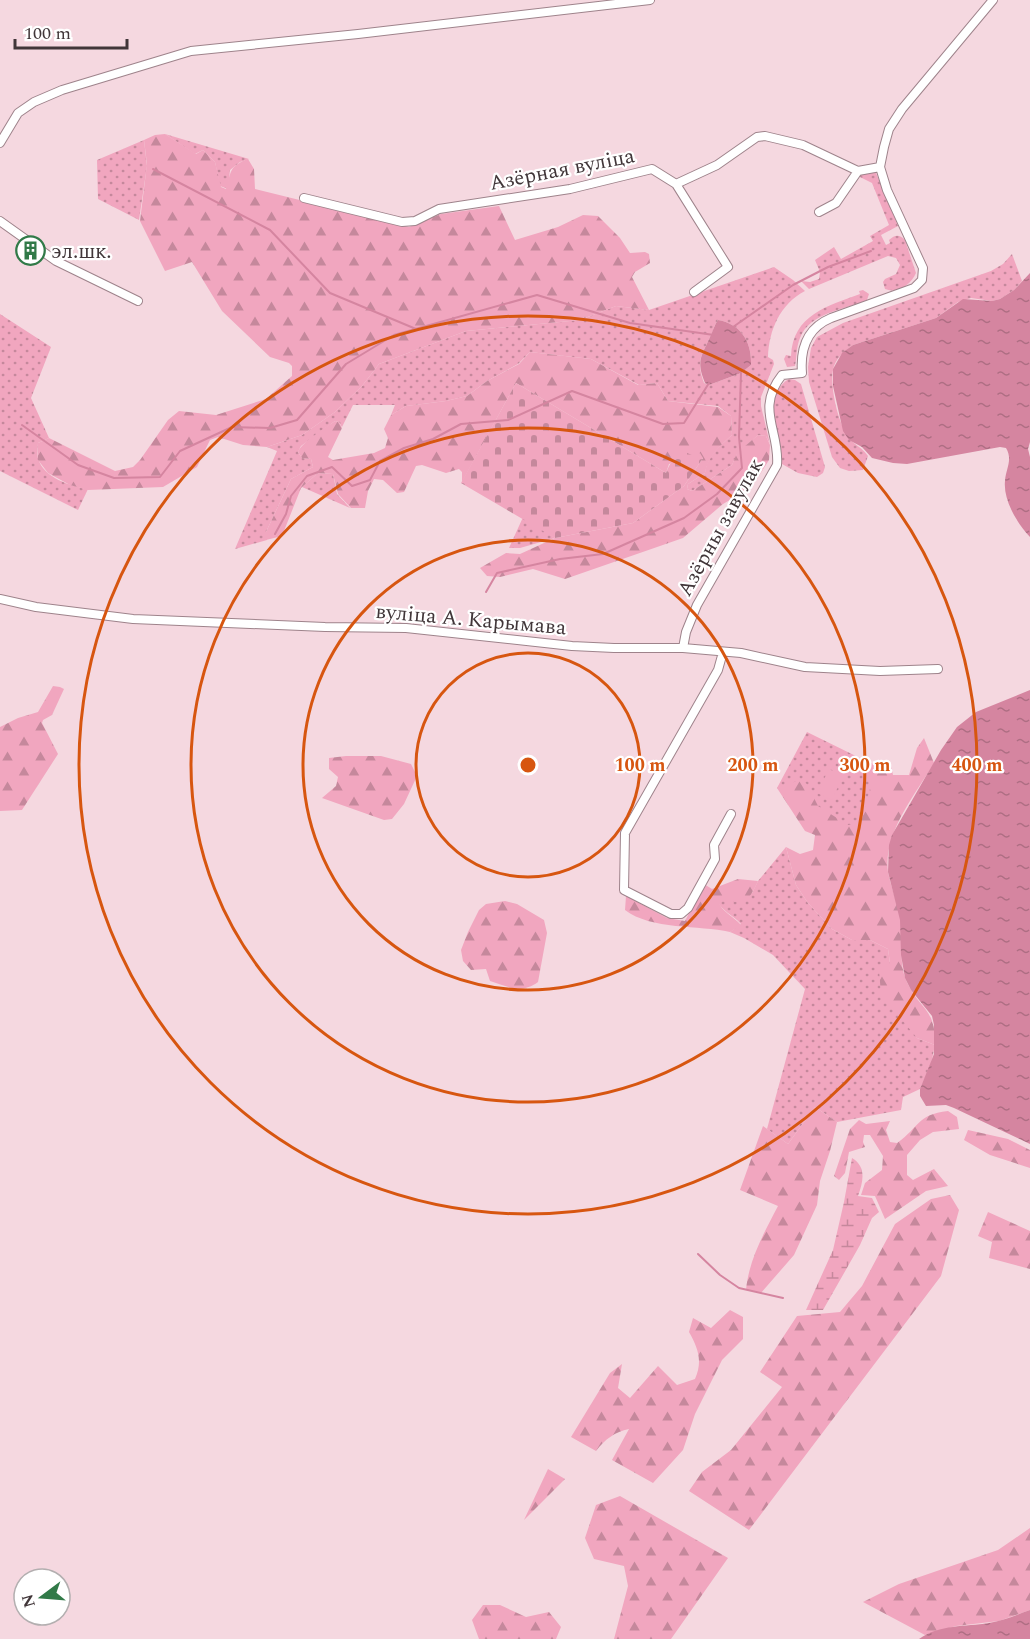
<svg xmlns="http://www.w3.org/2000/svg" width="1030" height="1639" font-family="Spectral,serif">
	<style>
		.grass { fill: url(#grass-dots); fill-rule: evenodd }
		.forest { fill: url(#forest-firs) }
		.wetland { fill: url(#wetland-marsh) }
		.cemetery { fill: url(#cemetery-stones) }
		.pitch { fill: #f1a6bf }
		.water { fill: url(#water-ripples) }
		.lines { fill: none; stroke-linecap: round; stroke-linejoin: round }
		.stream { stroke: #d585a0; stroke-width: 2 }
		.minor-casing { stroke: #9e838b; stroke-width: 10 }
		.minor { stroke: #fff; stroke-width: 8 }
		.ring { fill: none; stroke: #d75610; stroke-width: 3 }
		.labels { text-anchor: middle; stroke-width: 4.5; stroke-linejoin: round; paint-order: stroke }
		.street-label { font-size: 21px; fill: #413639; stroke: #fff }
		.poi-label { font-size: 21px; fill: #413639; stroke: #fff; text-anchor: start }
		.centre { fill: #d75610; stroke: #fff; stroke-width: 3 }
		.ring-label { font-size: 18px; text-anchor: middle; font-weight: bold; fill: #d75610; stroke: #fff; stroke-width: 4.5; stroke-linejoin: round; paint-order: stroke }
	</style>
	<defs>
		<pattern id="grass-dots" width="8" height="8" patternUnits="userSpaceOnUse" patternTransform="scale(1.5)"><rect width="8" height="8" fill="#f1a6bf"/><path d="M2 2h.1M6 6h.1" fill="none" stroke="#c5889c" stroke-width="1.8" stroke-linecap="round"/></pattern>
		<pattern id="forest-firs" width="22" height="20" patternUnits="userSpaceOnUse" patternTransform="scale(1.5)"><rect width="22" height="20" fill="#f1a6bf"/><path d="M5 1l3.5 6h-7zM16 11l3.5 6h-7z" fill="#c5889c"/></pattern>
		<pattern id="wetland-marsh" width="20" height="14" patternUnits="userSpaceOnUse" patternTransform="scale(1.5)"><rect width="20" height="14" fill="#f1a6bf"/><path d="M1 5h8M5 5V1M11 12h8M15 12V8" fill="none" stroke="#c5889c"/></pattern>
		<pattern id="cemetery-stones" width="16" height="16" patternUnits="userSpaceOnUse" patternTransform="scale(1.5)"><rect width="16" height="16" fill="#f1a6bf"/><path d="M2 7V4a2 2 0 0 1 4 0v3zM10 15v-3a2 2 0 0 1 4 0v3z" fill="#c5889c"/></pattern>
		<pattern id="water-ripples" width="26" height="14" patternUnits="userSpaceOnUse" patternTransform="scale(1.5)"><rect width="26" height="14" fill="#d585a0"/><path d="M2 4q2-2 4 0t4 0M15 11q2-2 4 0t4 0" fill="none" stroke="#ae6e83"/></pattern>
	</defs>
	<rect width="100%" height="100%" fill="#f5d8e0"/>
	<!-- grass -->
	<path class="grass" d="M 165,134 L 249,159 L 240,162 L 230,170 L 228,189 L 220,186 L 215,162 L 203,150 L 195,154 Z
		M 144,140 L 147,166 L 139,220 L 98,199 L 97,160 Z
		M 870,170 L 876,173 L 898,226 L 881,235 L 886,245 L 890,243 L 889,240 C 895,235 899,234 905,240 L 916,273 C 911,285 897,294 885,289 L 883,282 L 885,279 L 896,274 L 900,265 L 896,258 L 888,256 L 809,289 L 801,281 L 810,282 L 819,279 L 820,272 L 815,260 L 834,247 L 841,259 L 873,241 L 870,236 L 889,225 L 872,183 L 858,176 Z
		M 1012,254 L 1022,281 L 1014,290 L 1000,299 L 992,301 L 971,298 L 958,302 L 936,318 L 853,345 C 845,351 838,356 834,366 C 828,383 839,432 854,443 C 860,448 863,449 868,456 L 863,470 L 849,471 L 840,468 L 832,457 L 809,382 L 808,367 L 811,348 L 817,337 L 843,323 L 991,271 L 1003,264 Z
		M 774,267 L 793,280 L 805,291 C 780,304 769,330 768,357 L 773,360 L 774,364 L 761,397 L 761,406 L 770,444 L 766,436 L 758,435 L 737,454 L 732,465 L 692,491 L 687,489 L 688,484 L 705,473 C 707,456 720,446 732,435 L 731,416 L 718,406 L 668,401 L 657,383 L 639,385 L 591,359 L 530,352 L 518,364 L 487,381 L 467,396 L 446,401 L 406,406 L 391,415 L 395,405 L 353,405 L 342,427 L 339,422 L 335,421 L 301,446 L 298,452 L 302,458 L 311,459 L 313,467 L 291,479 L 266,532 L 267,540 L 235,549 L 277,451 L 267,447 L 302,435 L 335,412 L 362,386 L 379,364 L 466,331 L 580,320 L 616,306 L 649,310 ZM 718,320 C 741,324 752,342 751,365 L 741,373 L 709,385 L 704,383 C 696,361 701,357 710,337 C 714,330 713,327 718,320 Z
		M 863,290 L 869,294 L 867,300 C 845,310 810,312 800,338 C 796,347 797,357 795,366 L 787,367 L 784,359 L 786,355 L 791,356 C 793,315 827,306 860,294 L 859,291 Z
		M 0,314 L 51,347 L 31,398 L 49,438 L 38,443 C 38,448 37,454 38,458 C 43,478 71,486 88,489 L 78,510 L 0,471 Z
		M 789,379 L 795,380 L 801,384 L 825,467 L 823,473 L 817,477 L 798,473 L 782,464 C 782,457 781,451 780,444 C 779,435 773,426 772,417 C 771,403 777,385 789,379 Z
		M 318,473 L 333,474 L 337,494 L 350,508 L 302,487 Z
		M 524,515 L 555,538 L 520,548 L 509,548 Z
		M 807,732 L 866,761 L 873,780 L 862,823 L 848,826 L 777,788 Z
		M 786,847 L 796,885 L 808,903 L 832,929 L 852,940 L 870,940 L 888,949 L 890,963 L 917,1038 L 935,1045 L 931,1064 L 920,1089 L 903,1097 L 901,1110 L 837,1122 L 815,1107 L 788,1144 L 767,1129 L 805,989 L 773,955 L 744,938 L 730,932 L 741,924 C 733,915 722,911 717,901 L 752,893 L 758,881 Z"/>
	<!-- forest -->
	<path class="forest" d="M 165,134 L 196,154 L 203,150 L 215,162 L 221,187 L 226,189 C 231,172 229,166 248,159 L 254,169 L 255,189 L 409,227 L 441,214 L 499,206 L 515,240 L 558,227 L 583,215 L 598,216 L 620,238 L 630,253 L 645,252 L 649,254 L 650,263 L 635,272 L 632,277 L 649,310 L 616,306 L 580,320 L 466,331 L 379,364 L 362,386 L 335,412 L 302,435 L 267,447 L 243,445 L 218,437 L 210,440 L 197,467 L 163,487 L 88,490 L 70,485 L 48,473 L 38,460 L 38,443 L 49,438 L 115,471 L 133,467 L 140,460 L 168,420 L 179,411 L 216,415 L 266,399 L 292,376 L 292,366 L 289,363 L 270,357 L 222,311 L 192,262 L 165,271 L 140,221 L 147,164 L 144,140 L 155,135 Z
		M 530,352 L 591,359 L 638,385 L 657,383 L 668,401 L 718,407 L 731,416 L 732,435 C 720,446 708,456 705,473 L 688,484 L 687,489 L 692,491 L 732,465 L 737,453 L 758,435 L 766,436 L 770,445 L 769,460 L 752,487 L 723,504 L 683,538 L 565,579 L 533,569 L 500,577 L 487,576 L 480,568 L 506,553 L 520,554 L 555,538 L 633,523 L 684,486 L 703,458 L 694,456 L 669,464 L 666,473 L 516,383 L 462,482 L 462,472 L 459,469 L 446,473 L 422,465 L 416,466 L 404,492 L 397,493 L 383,480 L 374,479 L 368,491 L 365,508 L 351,508 L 338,494 L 333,474 L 318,473 L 301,488 L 282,536 L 266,540 L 266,532 L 291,479 L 313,467 L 311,459 L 302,458 L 298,452 C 302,442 325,428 335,421 L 339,422 L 342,428 L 328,457 L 333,460 L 374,453 L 385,448 L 388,438 L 384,429 L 391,415 L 406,406 L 446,401 L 467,396 L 487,381 L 519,364 Z
		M 53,686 L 60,687 L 64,689 L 52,715 L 43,720 L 42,723 L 58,754 L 22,810 L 0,811 L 0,727 L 18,718 L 38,712 Z
		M 924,738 L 934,763 C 915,795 883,833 888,872 C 891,888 898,904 901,921 C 904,941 898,961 906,980 C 919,1010 936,1007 935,1045 L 917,1038 L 881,994 L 879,970 L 890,963 L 888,949 L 870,940 L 852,940 L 832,929 L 808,903 L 796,885 L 786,847 L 800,854 L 813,850 L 815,835 L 805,831 L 777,788 L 800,780 L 807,784 L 818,806 L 848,825 L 861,823 L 872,781 L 867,763 L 890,762 L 893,775 L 909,775 L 917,748 Z
		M 346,756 L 381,756 L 411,764 L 417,776 L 404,804 L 392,819 L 384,820 L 322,798 L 336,786 L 338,777 L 329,769 L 329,758 Z
		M 738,879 L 758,881 C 746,908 742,901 718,901 C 722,912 733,916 741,925 L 730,932 C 699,925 651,930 625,910 L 626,896 L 667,918 L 685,921 L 704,884 L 712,889 Z
		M 505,901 L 517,904 L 544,920 L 547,933 L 538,982 C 522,994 508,987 490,981 L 486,969 L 471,970 L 463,961 L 461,950 L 468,932 L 479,910 L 486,904 Z
		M 815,1107 L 837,1122 L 830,1151 L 820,1181 L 817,1205 L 794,1255 L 761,1293 L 746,1290 C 749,1259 764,1233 778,1206 L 740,1190 L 763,1126 L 788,1144 Z
		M 948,1111 L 957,1117 L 959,1129 L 933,1132 L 920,1140 L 907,1155 L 907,1175 L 913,1180 L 934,1169 L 948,1186 L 926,1191 L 885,1219 L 875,1196 L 861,1195 L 865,1183 L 882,1170 L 883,1156 L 870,1135 L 864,1135 L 863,1142 L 865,1147 L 849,1152 L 845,1173 L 839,1180 L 834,1176 L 850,1129 L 859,1120 L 866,1124 L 890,1121 L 886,1130 L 890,1142 L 897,1143 C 921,1126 916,1115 948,1111 Z
		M 968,1130 L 1008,1139 L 1030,1150 L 1030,1168 L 990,1155 L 964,1140 Z
		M 950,1195 L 959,1210 L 941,1276 L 749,1530 L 689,1491 L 702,1472 L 731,1450 L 782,1387 L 760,1372 L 797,1316 L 840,1312 L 862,1286 L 895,1224 L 931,1199 Z
		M 988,1212 L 1030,1231 L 1030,1269 L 989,1258 L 992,1242 L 978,1236 Z
		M 730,1310 L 743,1317 L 743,1339 L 722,1360 L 695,1414 L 683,1450 L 653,1483 L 612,1460 L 629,1429 C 615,1432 605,1439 596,1451 L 571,1437 L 610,1373 L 622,1364 L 618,1388 L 630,1398 L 658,1366 L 677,1385 L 695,1379 C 703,1361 698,1348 689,1332 L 693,1318 L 711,1328 Z
		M 548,1469 L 565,1479 L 524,1520 Z
		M 620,1496 L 728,1558 L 671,1639 L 614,1639 L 628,1586 L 624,1566 L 594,1559 L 585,1538 L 596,1505 Z
		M 1030,1528 L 1030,1610 L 999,1621 L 956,1626 L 925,1635 L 863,1602 L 899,1584 L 998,1550 Z
		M 483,1605 L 500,1605 L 526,1617 L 549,1612 L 561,1627 L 556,1639 L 479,1639 L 472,1620 Z"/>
	<!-- wetland -->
	<path class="wetland" d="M 852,1158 C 867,1167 863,1182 858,1196 L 872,1198 L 879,1212 L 872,1218 L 860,1245 L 823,1310 L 806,1310 L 833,1250 L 844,1202 Z"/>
	<!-- cemetery -->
	<path class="cemetery" d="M 516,383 L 666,473 C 670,462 674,458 685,452 L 694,456 L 700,453 L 703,458 L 684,486 L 633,523 L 555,538 L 461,483 Z"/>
	<!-- pitch -->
	<path class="pitch" d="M 829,769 L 843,776 L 832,800 L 817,793 Z"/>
	<!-- water -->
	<path class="water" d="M 1030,273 L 1030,442 L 1028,449 L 1030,457 L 1030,537 C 1017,523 1003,500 1005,481 C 1006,468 1013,460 1006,448 L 1000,447 L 907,464 L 893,463 L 872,458 L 862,447 L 849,440 L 843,431 L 833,386 L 833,369 L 842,353 L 853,345 L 936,318 L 963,299 L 992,301 L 1000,299 L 1014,290 Z
		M 718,320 C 741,324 752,342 751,365 L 741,373 L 709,385 L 705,383 C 696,361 701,357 710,337 C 713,331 714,326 718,320 Z
		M 1030,690 L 1030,1144 L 954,1108 L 946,1105 L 926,1106 L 920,1096 L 920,1089 L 934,1054 L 934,1025 L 932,1016 L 911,990 L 905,978 L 901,955 L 900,920 L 888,872 L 889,845 L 892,835 L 941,750 L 957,727 L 976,712 Z
		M 1030,1610 L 1030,1639 L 919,1639 C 940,1624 965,1627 989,1623 C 1003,1621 1016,1615 1030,1610 Z"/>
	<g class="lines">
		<!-- stream -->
		<path class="stream" d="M 153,169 L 270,230 L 330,293 L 416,329
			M 733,327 L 793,285 L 828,267 L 871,251
			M 22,425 L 78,465 L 114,478 L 160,477 L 180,451 L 232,427 L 270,428 L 297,420 L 346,364 L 394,335 L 537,295 L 630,323 L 714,335
			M 275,534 L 286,514 L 291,496 L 307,476 L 332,467 L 352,486 L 370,480 L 380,461 L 404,448 L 433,439 L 461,424 L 508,420 L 572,391 L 663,424 L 684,423 L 709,383
			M 486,592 L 497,573 L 560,559 L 603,554 L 684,518 L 717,494 L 742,468 L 739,437 L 741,373
			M 698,1254 L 720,1275 L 739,1288 L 783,1298"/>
		<defs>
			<path id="minor" d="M 0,143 L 18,113 L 34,102 L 62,90 L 191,51 L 358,34 L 650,0
				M 676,184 L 728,267 L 694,292
				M 304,198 L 402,222 L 415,221 L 439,209 L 570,189 L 652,169 L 676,184 L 717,165 L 757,137 L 765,136 L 803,145 L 858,171 L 880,167
				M 819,212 L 836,203 L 858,171
				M 0,221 L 56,261 L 138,301
				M 0,599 L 36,607 L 133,619 L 325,627 L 406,628 L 572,646 L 614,648 L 683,648 L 741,653 L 805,667 L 880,671 L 938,669
				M 683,648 L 686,632 L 697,605 L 777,465 C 780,431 755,409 782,375 L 802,373 C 800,348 807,328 831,318 L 914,288 L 922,280 L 923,268 L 887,190 L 880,167 L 884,147 L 889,129 L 902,109 L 993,0
				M 723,652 L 718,670 L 625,833 L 624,890 L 671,914 L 681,914 L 688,908 L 715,859 L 714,845 L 731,814"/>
		</defs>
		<!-- minor casing -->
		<use href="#minor" class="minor-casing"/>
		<!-- minor -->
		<use href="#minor" class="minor"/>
	</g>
	<!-- distance rings -->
	<g class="ring">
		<circle cx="528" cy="765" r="112"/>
		<circle cx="528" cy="765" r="225"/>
		<circle cx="528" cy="765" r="337"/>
		<circle cx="528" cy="765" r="449"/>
	</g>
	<!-- icons -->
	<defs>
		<symbol id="building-ring" viewBox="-11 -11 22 22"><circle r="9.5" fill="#fff" stroke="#317a48" stroke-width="1.5"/><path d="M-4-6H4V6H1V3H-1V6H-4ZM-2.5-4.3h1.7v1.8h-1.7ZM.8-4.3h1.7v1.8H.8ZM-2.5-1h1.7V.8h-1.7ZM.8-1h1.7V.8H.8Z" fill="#317a48"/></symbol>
	</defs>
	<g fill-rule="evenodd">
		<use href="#building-ring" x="14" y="234" width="33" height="33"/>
	</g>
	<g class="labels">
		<!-- street labels -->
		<g class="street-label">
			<text transform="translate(562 169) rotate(-11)" y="7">Азёрная вуліца</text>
			<text transform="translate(720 527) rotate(-61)" y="7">Азёрны завулак</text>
			<text transform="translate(471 619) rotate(5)" y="7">вуліца А. Карымава</text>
		</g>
		<!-- poi labels -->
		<g class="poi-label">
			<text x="51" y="258">эл.шк.</text>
		</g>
	</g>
	<circle cx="528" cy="765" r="9" class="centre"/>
	<g class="ring-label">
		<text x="640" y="771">100 m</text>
		<text x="753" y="771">200 m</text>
		<text x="865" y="771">300 m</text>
		<text x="977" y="771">400 m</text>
	</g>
	<!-- north arrow -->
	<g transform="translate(42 1597) rotate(254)"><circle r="28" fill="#ffffff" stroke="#b3afb0" stroke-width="1.5"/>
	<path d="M0-4.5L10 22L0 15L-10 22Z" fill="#317a48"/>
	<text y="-9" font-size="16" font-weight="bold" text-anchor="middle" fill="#413639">N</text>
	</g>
	<!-- scale -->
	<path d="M15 39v9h112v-9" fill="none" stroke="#413639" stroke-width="3"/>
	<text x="24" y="39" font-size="18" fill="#413639" stroke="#ffffff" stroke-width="4.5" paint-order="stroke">100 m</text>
</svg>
